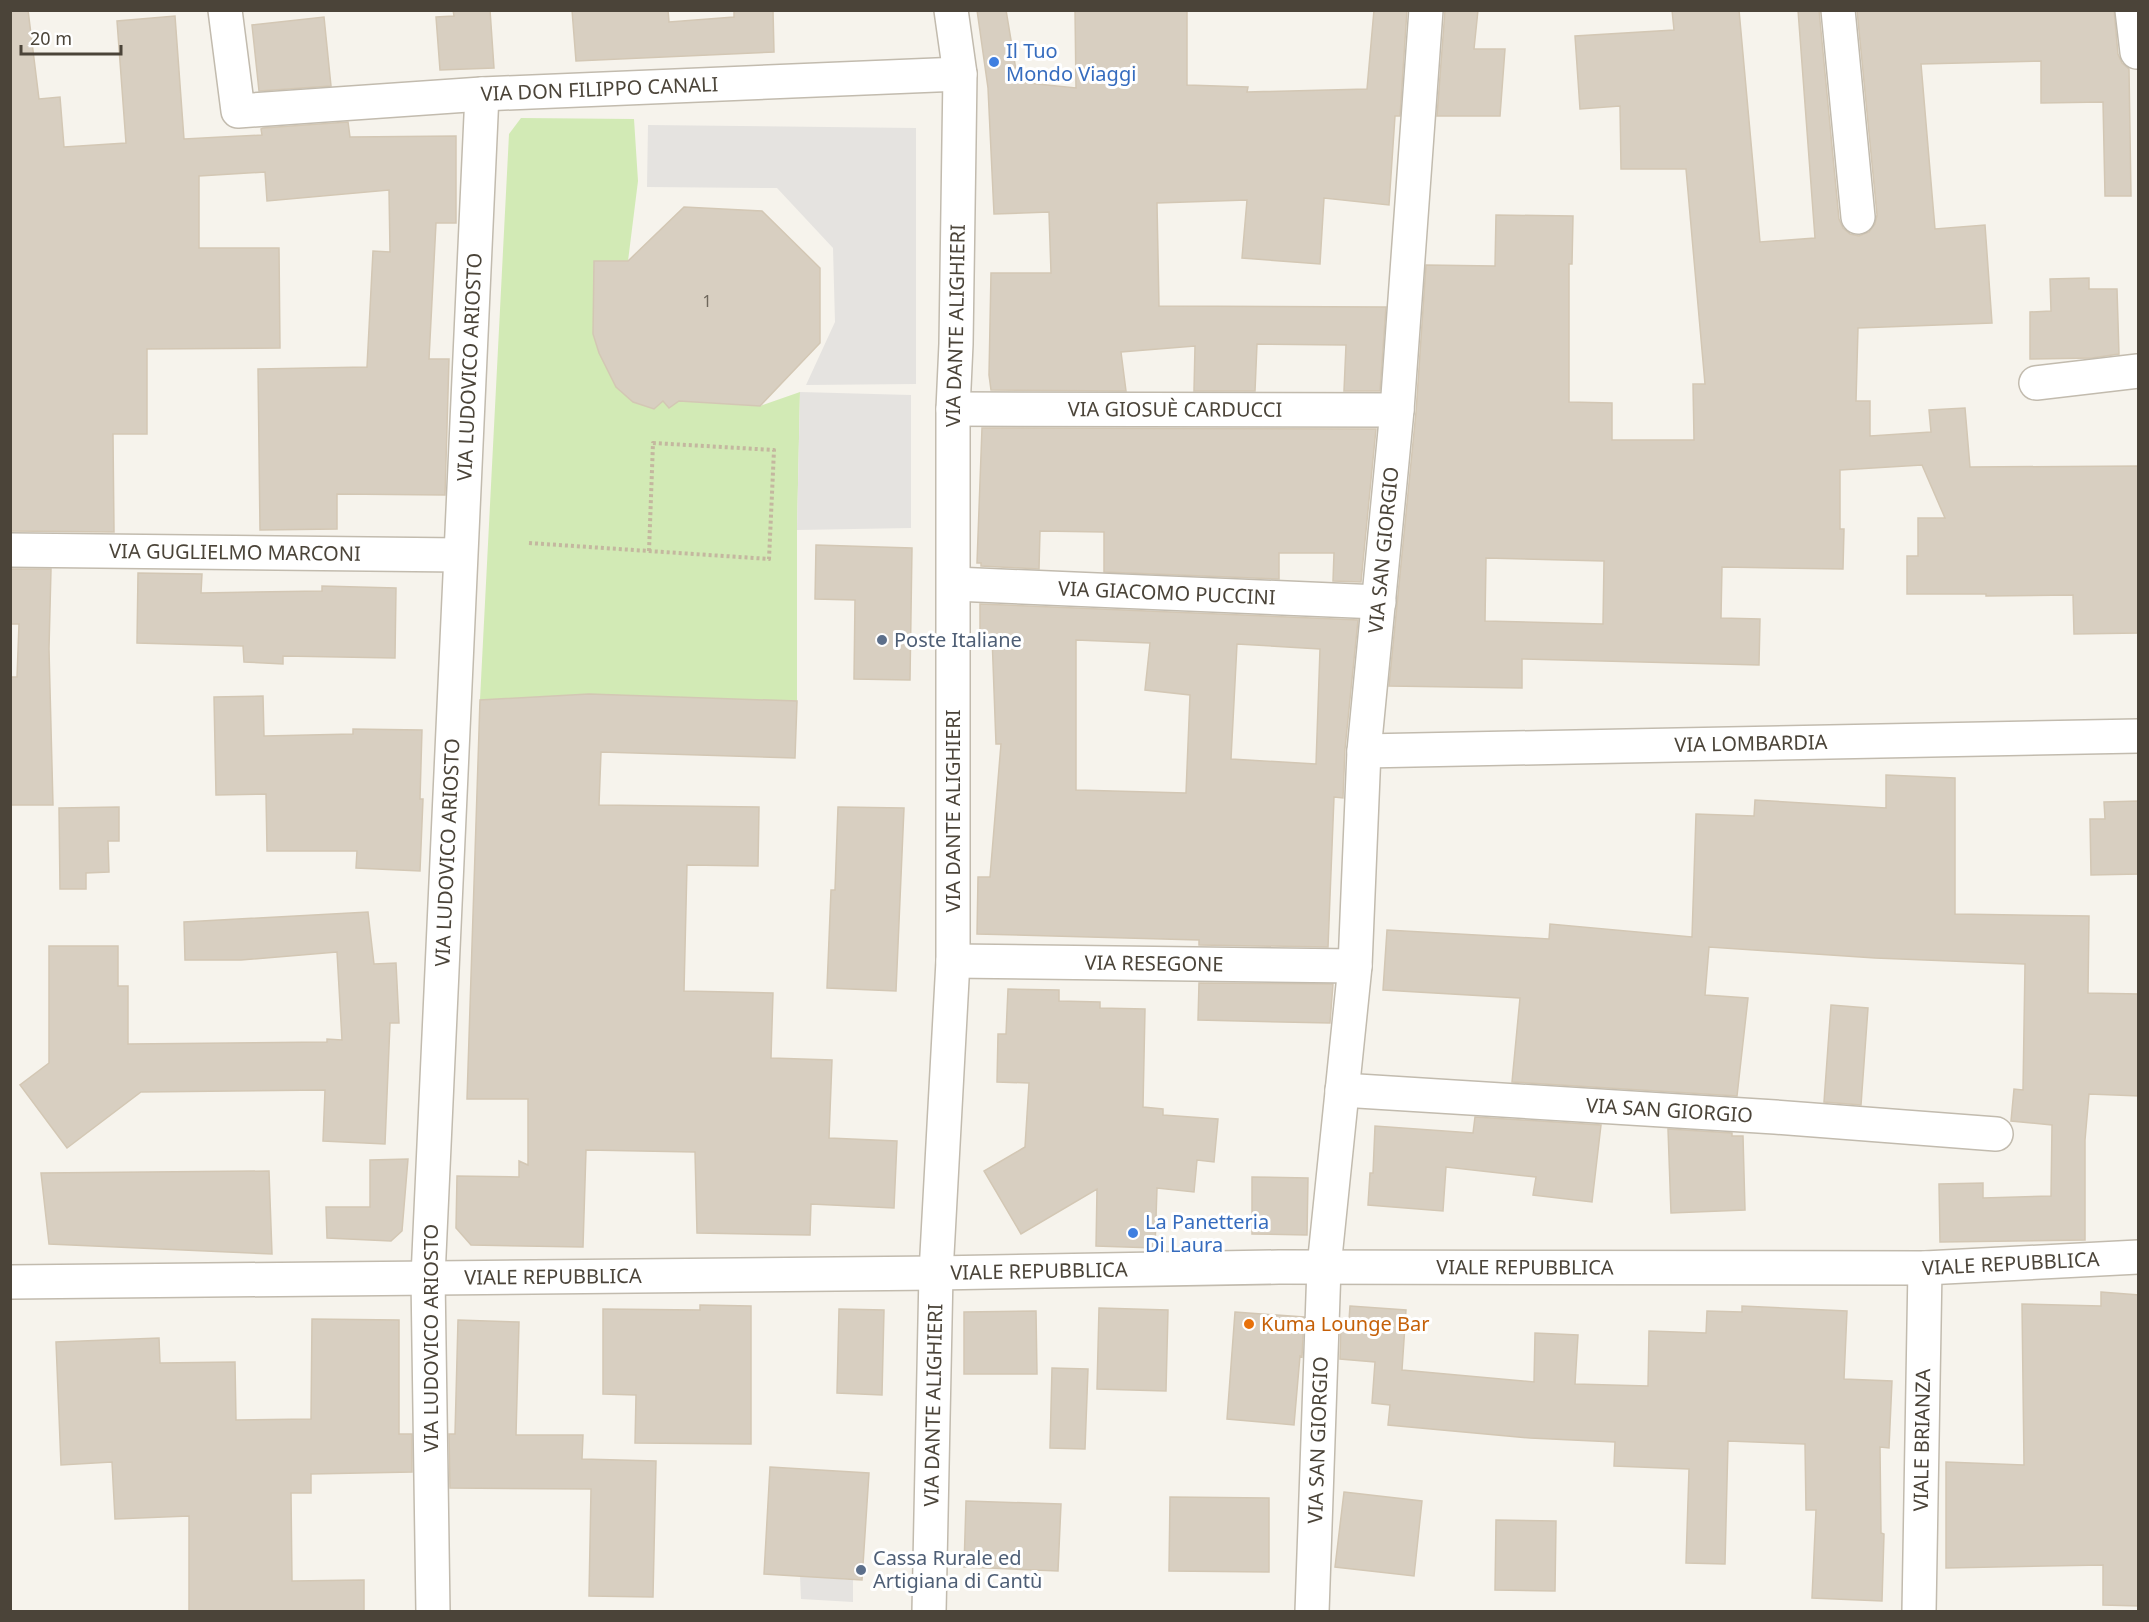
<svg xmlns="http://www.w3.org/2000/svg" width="2149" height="1622" font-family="'Noto Sans',sans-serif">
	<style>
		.green { fill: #d2eab5 }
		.parking { fill: #e5e3e0 }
		.building { fill: #d8cfc1; stroke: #d3c7b4; stroke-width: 1.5; fill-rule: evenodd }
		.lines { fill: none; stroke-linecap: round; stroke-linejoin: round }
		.minor-casing { stroke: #c2bbae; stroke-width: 36 }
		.path { stroke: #c4b79f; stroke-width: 4; stroke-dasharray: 3 3; stroke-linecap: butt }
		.minor { stroke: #fff; stroke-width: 33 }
		.shop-dot { fill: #3f7fe0; stroke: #fff; stroke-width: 2 }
		.service-dot { fill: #5c6f8a; stroke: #fff; stroke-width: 2 }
		.food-dot { fill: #e8710a; stroke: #fff; stroke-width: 2 }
		.labels { text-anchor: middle; stroke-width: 6; stroke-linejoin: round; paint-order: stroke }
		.number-label { font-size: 16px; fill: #6e675b }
		.shop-label { font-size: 20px; fill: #366cbe; stroke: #fff; text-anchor: start }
		.street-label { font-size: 20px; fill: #4b4439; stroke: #fff }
		.service-label { font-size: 20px; fill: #4e5e75; stroke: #fff; text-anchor: start }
		.food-label { font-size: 20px; fill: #c56008; stroke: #fff; text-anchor: start }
	</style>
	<rect width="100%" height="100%" fill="#f6f3ec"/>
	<!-- green -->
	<path class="green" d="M 521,118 L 634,119 L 638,181 L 628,261 L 594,262 L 593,334 L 599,353 L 616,387 L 633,402 L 654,409 L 663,401 L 669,407 L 679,401 L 760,406 L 800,392 L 797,530 L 797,701 L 589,694 L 480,700 L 509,134 Z"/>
	<!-- parking -->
	<path class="parking" d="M 648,125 L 916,128 L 916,384 L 806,385 L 835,322 L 833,248 L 777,188 L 647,187 Z
		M 800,392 L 911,395 L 911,528 L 797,530 Z
		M 800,1576 L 853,1580 L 853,1602 L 801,1599 Z"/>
	<!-- building -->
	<path class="building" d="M 10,10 L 28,10 L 39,99 L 60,97 L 64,147 L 126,143 L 117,21 L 175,16 L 184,139 L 262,135 L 261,129 L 263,128 L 348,122 L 350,137 L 456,136 L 456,223 L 436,223 L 429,359 L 449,359 L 445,495 L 337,494 L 337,529 L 260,530 L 258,369 L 367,367 L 373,251 L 390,252 L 389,190 L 267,201 L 265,172 L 199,176 L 199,248 L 279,248 L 280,348 L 147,349 L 147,434 L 113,434 L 114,532 L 10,531 Z
		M 453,10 L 490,10 L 494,68 L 440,70 L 436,17 L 454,16 Z
		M 572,10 L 668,10 L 669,22 L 734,17 L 734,10 L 773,10 L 774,52 L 576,61 Z
		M 977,10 L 1006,10 L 1018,82 L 1076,88 L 1075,10 L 1187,10 L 1187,85 L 1248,87 L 1247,92 L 1367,89 L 1374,10 L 1407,10 L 1400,116 L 1395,116 L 1389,205 L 1324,198 L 1320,264 L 1242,258 L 1247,200 L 1157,203 L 1159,306 L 1386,307 L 1380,391 L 1344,391 L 1346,345 L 1257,344 L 1255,391 L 1194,391 L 1195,346 L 1121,352 L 1126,391 L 991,390 L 989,375 L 991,273 L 1051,273 L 1049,212 L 994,214 L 988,88 Z
		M 1445,10 L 1478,10 L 1474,49 L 1505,49 L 1500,116 L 1437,116 Z
		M 1672,10 L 1739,10 L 1760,242 L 1815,238 L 1798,10 L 1819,10 L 1839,219 L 1843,228 L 1850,234 L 1859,236 L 1869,232 L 1875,224 L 1877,215 L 1857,10 L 2114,10 L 2118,54 L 2122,63 L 2129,69 L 2131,196 L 2105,196 L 2103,102 L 2041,103 L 2041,61 L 1921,64 L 1935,229 L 1985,225 L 1992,323 L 1858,328 L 1856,401 L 1870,401 L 1870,436 L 1931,432 L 1929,410 L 1965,408 L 1970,467 L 2139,466 L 2139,633 L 2074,634 L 2073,595 L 1986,596 L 1986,594 L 1907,594 L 1907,556 L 1918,556 L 1918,518 L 1945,518 L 1922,465 L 1840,470 L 1840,529 L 1844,529 L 1843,569 L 1722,567 L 1721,618 L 1760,619 L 1759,665 L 1522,659 L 1522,688 L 1389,686 L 1416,412 L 1426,265 L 1495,266 L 1496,215 L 1573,216 L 1572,264 L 1569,264 L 1569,402 L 1612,403 L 1612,440 L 1694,440 L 1693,384 L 1705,384 L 1686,169 L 1621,169 L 1620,106 L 1580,109 L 1575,36 L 1674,30 ZM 1486,558 L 1604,561 L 1603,624 L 1485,621 Z
		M 324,17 L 331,86 L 259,91 L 252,25 Z
		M 684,207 L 762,211 L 820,268 L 820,343 L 760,406 L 679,401 L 669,408 L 663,401 L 654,409 L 633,402 L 616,387 L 599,353 L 593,334 L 594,261 L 628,261 Z
		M 2089,278 L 2089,289 L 2117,289 L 2119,354 L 2092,358 L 2030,359 L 2030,312 L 2051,311 L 2050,279 Z
		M 982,428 L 1376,429 L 1361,582 L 1333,581 L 1334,553 L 1279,553 L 1279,579 L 1104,572 L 1104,532 L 1040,531 L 1039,569 L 981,566 L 981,563 L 977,563 Z
		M 816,545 L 912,548 L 910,680 L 854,679 L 855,600 L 815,599 Z
		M 10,569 L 51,569 L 49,649 L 53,805 L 10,805 L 10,677 L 17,677 L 19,624 L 10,624 Z
		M 138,573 L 202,574 L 201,593 L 322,591 L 322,586 L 396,588 L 395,658 L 283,656 L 283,664 L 244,662 L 243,646 L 137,643 Z
		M 980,604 L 1358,620 L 1345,749 L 1343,798 L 1334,797 L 1328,947 L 1199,945 L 1199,940 L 977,934 L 978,877 L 990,877 L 1001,744 L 996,744 L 992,636 L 980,636 ZM 1076,640 L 1150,643 L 1145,690 L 1190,695 L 1186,793 L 1076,790 ZM 1237,644 L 1320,649 L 1316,764 L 1231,759 Z
		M 589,694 L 797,701 L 795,758 L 601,752 L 599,805 L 759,807 L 758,866 L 687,865 L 684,991 L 773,993 L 771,1058 L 832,1060 L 829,1138 L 897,1141 L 894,1208 L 811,1204 L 810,1235 L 697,1233 L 695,1152 L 586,1150 L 583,1247 L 471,1245 L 456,1228 L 457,1176 L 519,1177 L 519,1161 L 528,1165 L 528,1099 L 467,1099 L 480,700 Z
		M 263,696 L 264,736 L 353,734 L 353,729 L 422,730 L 420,799 L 423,799 L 420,871 L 356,868 L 357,851 L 267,851 L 266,794 L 216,795 L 214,697 Z
		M 1886,775 L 1955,778 L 1955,914 L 2089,916 L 2088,993 L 2139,994 L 2139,1096 L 2089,1094 L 2085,1140 L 2085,1240 L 1940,1242 L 1939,1184 L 1983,1183 L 1983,1198 L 2051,1196 L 2052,1125 L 2011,1121 L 2014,1089 L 2023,1090 L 2025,964 L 1875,958 L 1709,947 L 1705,995 L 1748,998 L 1737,1096 L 1512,1082 L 1520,998 L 1383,990 L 1387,930 L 1549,939 L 1550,924 L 1692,937 L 1696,814 L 1754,816 L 1755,800 L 1886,808 Z
		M 2139,801 L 2139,874 L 2091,875 L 2090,819 L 2105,819 L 2104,802 Z
		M 119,807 L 119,841 L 108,841 L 109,872 L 86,873 L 86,889 L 60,889 L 59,808 Z
		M 838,807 L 904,808 L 896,991 L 827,988 L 831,890 L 835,890 Z
		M 368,912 L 374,964 L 396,963 L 399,1023 L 390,1023 L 385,1144 L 323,1141 L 325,1090 L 141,1092 L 67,1148 L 20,1085 L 49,1063 L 49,946 L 118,946 L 118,986 L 128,986 L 128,1044 L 327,1042 L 327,1039 L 342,1040 L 337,952 L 241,960 L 185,960 L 184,922 Z
		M 1199,983 L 1333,984 L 1330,1023 L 1198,1020 Z
		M 1008,989 L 1059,990 L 1059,1001 L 1100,1002 L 1100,1008 L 1145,1009 L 1143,1107 L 1163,1109 L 1163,1115 L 1218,1119 L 1214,1162 L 1197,1160 L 1194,1192 L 1157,1188 L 1155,1248 L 1096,1246 L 1097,1189 L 1021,1234 L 984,1171 L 1025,1147 L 1029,1083 L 997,1082 L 998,1034 L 1006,1034 Z
		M 1831,1005 L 1868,1008 L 1861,1105 L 1824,1102 Z
		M 1475,1117 L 1601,1125 L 1592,1202 L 1533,1195 L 1536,1177 L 1446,1167 L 1443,1211 L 1368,1205 L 1370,1173 L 1373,1173 L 1375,1126 L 1473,1133 Z
		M 1668,1129 L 1732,1133 L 1732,1136 L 1743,1136 L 1745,1210 L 1671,1213 Z
		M 408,1159 L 402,1231 L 391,1241 L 327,1238 L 326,1207 L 370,1207 L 370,1160 Z
		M 269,1171 L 272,1254 L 49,1244 L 41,1173 Z
		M 1252,1177 L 1308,1178 L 1307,1235 L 1252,1234 Z
		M 2101,1292 L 2139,1295 L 2139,1606 L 2103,1605 L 2103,1565 L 1946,1568 L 1946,1462 L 2024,1465 L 2022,1304 L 2101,1306 Z
		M 700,1305 L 751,1306 L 751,1444 L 635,1443 L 636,1395 L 603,1394 L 603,1309 L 700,1310 Z
		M 1350,1306 L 1406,1310 L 1402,1370 L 1534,1382 L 1535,1333 L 1578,1335 L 1575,1384 L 1648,1386 L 1649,1331 L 1706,1333 L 1707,1311 L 1742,1312 L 1742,1306 L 1847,1311 L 1844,1379 L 1892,1381 L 1889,1448 L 1880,1447 L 1881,1533 L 1884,1534 L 1882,1601 L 1812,1598 L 1816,1510 L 1806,1510 L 1805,1444 L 1728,1441 L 1725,1564 L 1686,1563 L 1689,1469 L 1614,1466 L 1615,1442 L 1530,1438 L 1388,1425 L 1390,1405 L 1372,1403 L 1375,1362 L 1340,1359 L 1341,1320 L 1349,1320 Z
		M 1099,1308 L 1168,1310 L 1166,1391 L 1097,1389 Z
		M 839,1309 L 884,1310 L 882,1395 L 837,1393 Z
		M 1036,1311 L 1037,1374 L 964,1374 L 964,1312 Z
		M 1235,1312 L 1304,1317 L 1302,1357 L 1300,1356 L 1294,1425 L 1227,1419 Z
		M 312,1319 L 399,1320 L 399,1434 L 412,1434 L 412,1472 L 311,1474 L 311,1493 L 291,1493 L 292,1581 L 364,1580 L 364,1611 L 189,1611 L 189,1516 L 115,1519 L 112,1462 L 61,1465 L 56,1342 L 159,1338 L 160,1363 L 235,1362 L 236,1420 L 311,1419 Z
		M 458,1320 L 519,1322 L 516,1435 L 583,1435 L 582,1459 L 656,1461 L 653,1597 L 589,1596 L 591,1489 L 450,1488 L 449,1434 L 455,1434 Z
		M 1052,1368 L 1088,1369 L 1085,1449 L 1050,1448 Z
		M 770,1467 L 869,1473 L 862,1580 L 764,1574 Z
		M 1344,1492 L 1422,1501 L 1414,1576 L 1335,1567 Z
		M 1170,1497 L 1269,1498 L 1269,1572 L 1169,1571 Z
		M 966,1501 L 1061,1504 L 1058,1571 L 964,1567 Z
		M 1496,1520 L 1556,1521 L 1555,1591 L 1495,1590 Z"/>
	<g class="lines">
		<defs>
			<g id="minor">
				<path id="s1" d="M 225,10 L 238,111 L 482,94 L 960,74"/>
				<path d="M 1838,10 L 1858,217"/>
				<path d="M 2132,10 L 2137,52"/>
				<path d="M 2036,383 L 2138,371"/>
				<path id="s2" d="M 953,409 L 1397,410"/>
				<path id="s3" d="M 10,550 L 460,555"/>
				<path id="s4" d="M 954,584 L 1379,602"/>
				<path id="s5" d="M 1364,751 L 2138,736"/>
				<path id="s6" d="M 953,961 L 1355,966"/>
				<path id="s7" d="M 1342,1090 L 1775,1117 L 1996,1134"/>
				<path id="s8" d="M 10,1282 L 936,1273 L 1279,1267 L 1925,1268 L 2138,1257"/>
				<path id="s9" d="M 433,1612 L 428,1277 L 482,94"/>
				<path id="s10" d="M 929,1612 L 936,1273 L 953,961 L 953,409 L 956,344 L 960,74 L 951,10"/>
				<path id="s11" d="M 1312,1612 L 1324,1267 L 1355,966 L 1364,751 L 1397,410 L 1426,10"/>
				<path id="s12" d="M 1919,1612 L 1925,1268"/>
			</g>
		</defs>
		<!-- minor casing -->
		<use href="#minor" class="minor-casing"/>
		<!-- path -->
		<path class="path" d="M 529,543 L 769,559 L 774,450 L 653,443 L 649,551"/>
		<!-- minor -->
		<use href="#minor" class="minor"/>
	</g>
	<!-- markers -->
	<g class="shop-dot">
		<circle cx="994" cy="62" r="6"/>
		<circle cx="1133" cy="1233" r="6"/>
	</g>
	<g class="service-dot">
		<circle cx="882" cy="640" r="6"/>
		<circle cx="861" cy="1570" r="6"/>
	</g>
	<circle class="food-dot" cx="1249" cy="1324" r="6"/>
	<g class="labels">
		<!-- number labels -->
		<g class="number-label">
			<text x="707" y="307">1</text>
		</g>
		<!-- shop labels -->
		<g class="shop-label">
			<text x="1006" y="58">Il Tuo<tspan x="1006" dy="23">Mondo Viaggi</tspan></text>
			<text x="1145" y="1229">La Panetteria<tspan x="1145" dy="23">Di Laura</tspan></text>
		</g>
		<!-- street labels -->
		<g class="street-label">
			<text dy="7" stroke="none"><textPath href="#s1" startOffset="464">VIA DON FILIPPO CANALI</textPath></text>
			<text dy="7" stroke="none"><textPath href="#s10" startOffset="1287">VIA DANTE ALIGHIERI</textPath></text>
			<text dy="7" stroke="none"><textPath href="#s9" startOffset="1246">VIA LUDOVICO ARIOSTO</textPath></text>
			<text dy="7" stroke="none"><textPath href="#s2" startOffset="222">VIA GIOSUÈ CARDUCCI</textPath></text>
			<text dy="7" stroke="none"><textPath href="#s11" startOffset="1065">VIA SAN GIORGIO</textPath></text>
			<text dy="7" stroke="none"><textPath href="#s3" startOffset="225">VIA GUGLIELMO MARCONI</textPath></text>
			<text dy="7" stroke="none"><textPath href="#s4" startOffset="213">VIA GIACOMO PUCCINI</textPath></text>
			<text dy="7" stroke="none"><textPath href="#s5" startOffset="387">VIA LOMBARDIA</textPath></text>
			<text transform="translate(953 811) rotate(-90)" y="7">VIA DANTE ALIGHIERI</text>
			<text dy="7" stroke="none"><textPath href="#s9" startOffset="760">VIA LUDOVICO ARIOSTO</textPath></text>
			<text dy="7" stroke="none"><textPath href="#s6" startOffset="201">VIA RESEGONE</textPath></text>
			<text dy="7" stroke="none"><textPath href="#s7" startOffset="328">VIA SAN GIORGIO</textPath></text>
			<text dy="7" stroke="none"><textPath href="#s8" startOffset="2001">VIALE REPUBBLICA</textPath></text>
			<text dy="7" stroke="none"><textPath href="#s8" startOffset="1515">VIALE REPUBBLICA</textPath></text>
			<text dy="7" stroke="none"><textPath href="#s8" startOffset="1029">VIALE REPUBBLICA</textPath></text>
			<text dy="7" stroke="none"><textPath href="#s8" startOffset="543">VIALE REPUBBLICA</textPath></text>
			<text transform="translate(431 1338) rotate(-90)" y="7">VIA LUDOVICO ARIOSTO</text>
			<text dy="7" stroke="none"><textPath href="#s10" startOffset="207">VIA DANTE ALIGHIERI</textPath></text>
			<text dy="7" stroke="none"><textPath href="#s11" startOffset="172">VIA SAN GIORGIO</textPath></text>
			<text dy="7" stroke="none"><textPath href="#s12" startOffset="172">VIALE BRIANZA</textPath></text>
		</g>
		<!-- service labels -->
		<g class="service-label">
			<text x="894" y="647">Poste Italiane</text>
			<text x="873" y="1565">Cassa Rurale ed<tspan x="873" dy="23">Artigiana di Cantù</tspan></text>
		</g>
		<!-- food labels -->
		<g class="food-label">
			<text x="1261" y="1331">Kuma Lounge Bar</text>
		</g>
	</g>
	<!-- border -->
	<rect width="2149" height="1622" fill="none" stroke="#4b4439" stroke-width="24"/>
	<!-- scale -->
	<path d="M21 45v9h100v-9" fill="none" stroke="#4b4439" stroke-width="3"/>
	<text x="30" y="45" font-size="18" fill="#4b4439" stroke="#ffffff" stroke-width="4.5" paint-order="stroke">20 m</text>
</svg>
